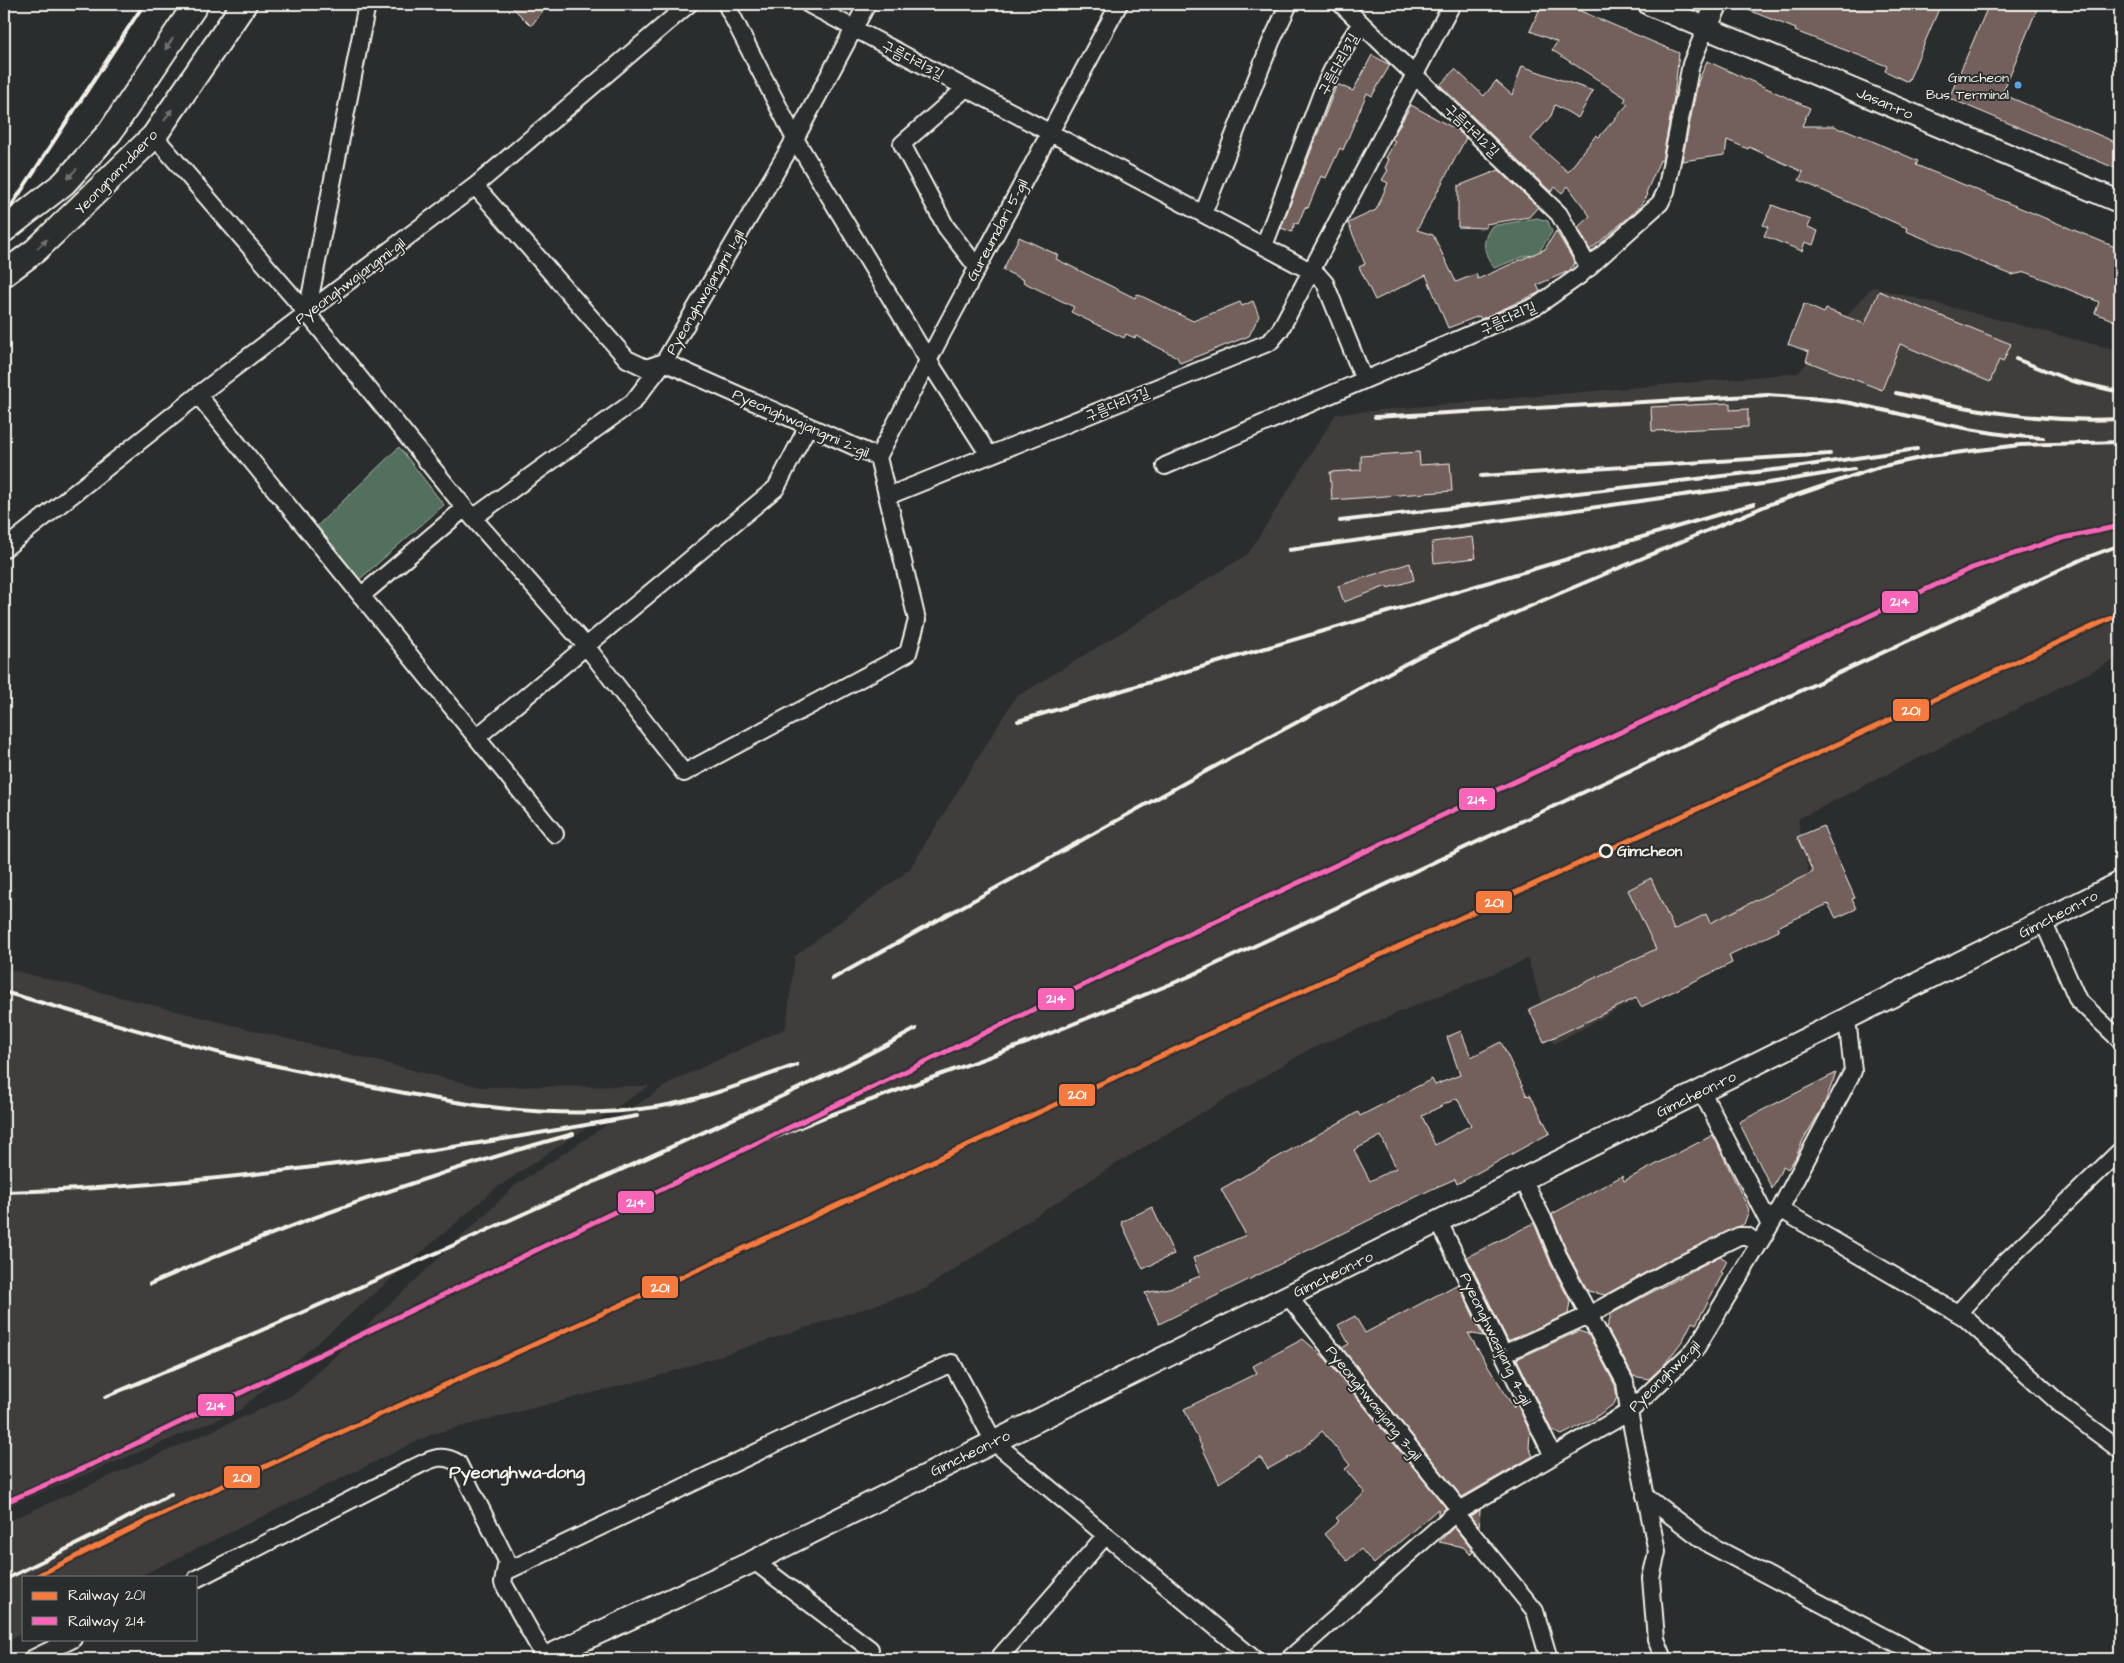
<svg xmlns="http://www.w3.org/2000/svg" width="2124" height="1663" font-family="'Architects Daughter','Poor Story',sans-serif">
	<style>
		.built { fill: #403d3c }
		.green { fill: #536f5f; stroke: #a4b0a4 }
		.building { fill: #73615c; stroke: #f4f1e8; fill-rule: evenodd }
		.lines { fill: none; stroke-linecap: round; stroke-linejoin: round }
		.minor-casing { stroke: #f4f1e8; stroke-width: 20 }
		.tertiary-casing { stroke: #f4f1e8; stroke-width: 25 }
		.secondary-casing { stroke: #f4f1e8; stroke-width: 28 }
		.minor { stroke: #2a2d2e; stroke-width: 16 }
		.tertiary { stroke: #2a2d2e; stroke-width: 21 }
		.secondary { stroke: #2a2d2e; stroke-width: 24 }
		.rail { stroke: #f4f1e8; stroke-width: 4 }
		.rail-1-casing { stroke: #2a2d2e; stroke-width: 9 }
		.rail-2-casing { stroke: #2a2d2e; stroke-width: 9 }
		.rail-1 { stroke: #f6793e; stroke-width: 5 }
		.rail-2 { stroke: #fa66b7; stroke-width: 5 }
		.oneway { fill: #71726f }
		.bus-dot { fill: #53a3e8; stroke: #2a2d2e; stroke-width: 2 }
		.stop-dot { fill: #2a2d2e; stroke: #f4f1e8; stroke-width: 2.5 }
		.labels { text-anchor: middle; stroke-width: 4; stroke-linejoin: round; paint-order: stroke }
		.bus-label { font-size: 14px; fill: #f4f1e8; stroke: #2a2d2e; text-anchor: end }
		.street-label { font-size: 15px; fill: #f4f1e8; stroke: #2a2d2e }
		.stop-label { font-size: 15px; font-weight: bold; fill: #f4f1e8; stroke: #2a2d2e; text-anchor: start }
		.quarter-label { font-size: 18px; font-weight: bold; fill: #f4f1e8; stroke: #2a2d2e }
		.line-badge { stroke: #2a2d2e; stroke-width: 2 }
		.badge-label { font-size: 14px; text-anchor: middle; font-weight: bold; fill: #fff }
	</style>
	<rect width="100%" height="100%" fill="#2a2d2e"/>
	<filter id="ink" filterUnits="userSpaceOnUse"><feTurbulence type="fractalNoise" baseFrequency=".02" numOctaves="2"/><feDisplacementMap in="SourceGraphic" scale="10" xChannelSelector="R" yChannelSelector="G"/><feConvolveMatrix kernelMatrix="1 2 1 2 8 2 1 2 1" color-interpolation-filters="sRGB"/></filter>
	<g filter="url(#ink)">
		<!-- built -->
		<path class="built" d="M 1872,287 L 2120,351 L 2120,657 L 1798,819 L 1814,903 L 1554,1044 L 1528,959 L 1310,1049 L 1112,1166 L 924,1289 L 655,1377 L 432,1434 L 138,1577 L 24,1577 L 24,1632 L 4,1642 L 4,1523 L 295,1394 L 516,1185 L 673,1081 L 786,1028 L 795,956 L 909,870 L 1015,698 L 1248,554 L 1336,414 L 1798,373 Z
			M 4,968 L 480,1087 L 649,1086 L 496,1188 L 240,1410 L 4,1508 Z"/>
		<!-- green -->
		<path class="green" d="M 1537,218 L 1548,221 L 1552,232 L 1535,258 L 1528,255 L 1494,268 C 1484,253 1480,242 1492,226 Z
			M 399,447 L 444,505 L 360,579 L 317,526 Z"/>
		<!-- building -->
		<path class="building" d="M 509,4 L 548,4 L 531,26 Z
			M 1542,4 L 1564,4 L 1679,53 L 1674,97 L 1662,161 L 1660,160 L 1646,193 L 1648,195 L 1636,211 L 1590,250 L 1578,227 L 1590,216 L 1568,186 L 1562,193 L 1555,187 L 1551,192 L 1440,85 L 1455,69 L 1484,96 L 1496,81 L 1512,95 L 1522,66 L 1593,91 L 1578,118 L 1555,105 L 1551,116 L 1531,139 L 1568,172 L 1596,135 L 1599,137 L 1628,104 L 1624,102 L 1626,98 L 1552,50 L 1557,42 L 1530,31 Z
			M 1733,4 L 1941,4 L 1908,82 L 1885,71 L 1887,66 L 1795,31 L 1796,29 Z
			M 1989,4 L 2039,4 L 2002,94 L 2120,144 L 2120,161 L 2117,169 L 1949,98 Z
			M 1372,55 L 1390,65 L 1372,96 L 1367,93 L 1343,150 L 1340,148 L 1326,178 L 1321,176 L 1308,208 L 1305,207 L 1298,224 L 1295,223 L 1292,232 L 1281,228 L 1337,84 L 1353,91 Z
			M 1707,61 L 1810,108 L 1802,126 L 1835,126 L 1839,129 L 1847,130 L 1918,161 L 1916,165 L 2120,249 L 2120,323 L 2095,313 L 2099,302 L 2026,272 L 2012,275 L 1906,231 L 1907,228 L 1799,180 L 1803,172 L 1749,147 L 1748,149 L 1727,140 L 1725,155 L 1682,161 L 1698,82 Z
			M 1411,105 L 1457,130 L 1466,138 L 1417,230 L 1433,235 L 1456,282 L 1476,274 L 1478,279 L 1545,249 L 1556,231 L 1575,263 L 1569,271 L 1537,285 L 1540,292 L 1538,293 L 1481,319 L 1479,316 L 1448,328 L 1426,275 L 1375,300 L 1359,267 L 1365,264 L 1348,223 L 1376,210 L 1388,183 L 1382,180 L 1388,170 L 1385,168 L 1389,159 L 1386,158 L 1395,141 L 1392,139 Z
			M 1499,170 L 1538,207 L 1529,217 L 1486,224 L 1486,228 L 1458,227 L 1458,186 Z
			M 1772,205 L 1811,220 L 1808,227 L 1818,231 L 1813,245 L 1805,242 L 1802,251 L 1764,236 L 1768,227 L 1763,225 Z
			M 1019,237 L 1058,255 L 1056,259 L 1135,298 L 1137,294 L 1193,321 L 1240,302 L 1242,306 L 1253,301 L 1259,316 L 1249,336 L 1180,363 L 1177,357 L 1136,336 L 1135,338 L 1126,334 L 1124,338 L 1071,312 L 1074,307 L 1023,282 L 1024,280 L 1003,270 Z
			M 1879,291 L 2011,344 L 2003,362 L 1999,360 L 1990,382 L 1900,344 L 1882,390 L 1806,361 L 1809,352 L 1788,344 L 1804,304 L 1824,313 L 1826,309 L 1865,324 Z
			M 1730,403 L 1730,410 L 1748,409 L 1748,427 L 1652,431 L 1651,407 Z
			M 1419,452 L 1420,465 L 1450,463 L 1452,491 L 1332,500 L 1330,472 L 1361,470 L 1361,456 Z
			M 1473,537 L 1476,558 L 1434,563 L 1432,542 Z
			M 1410,563 L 1414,580 L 1388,588 L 1387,586 L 1344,602 L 1338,586 Z
			M 1823,826 L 1855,898 L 1852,899 L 1856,909 L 1836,918 L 1828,904 L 1777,927 L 1779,931 L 1729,955 L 1732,963 L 1641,1007 L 1636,998 L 1544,1042 L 1529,1009 L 1656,949 L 1628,890 L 1651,878 L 1674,930 L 1706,914 L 1710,923 L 1813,872 L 1797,837 Z
			M 1461,1031 L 1471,1057 L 1501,1042 L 1527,1096 L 1530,1095 L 1550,1133 L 1457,1184 L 1455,1179 L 1432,1189 L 1159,1324 L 1145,1293 L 1173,1287 L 1200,1276 L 1193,1258 L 1246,1235 L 1221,1189 L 1358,1112 L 1360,1116 L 1432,1079 L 1435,1085 L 1460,1075 L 1447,1037 ZM 1457,1098 L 1471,1125 L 1435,1145 L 1422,1116 ZM 1381,1136 L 1396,1168 L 1370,1181 L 1354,1150 Z
			M 1836,1073 L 1823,1107 L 1803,1140 L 1796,1157 L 1788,1169 L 1783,1166 L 1772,1189 L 1739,1122 Z
			M 1713,1135 L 1749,1210 L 1744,1224 L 1668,1260 L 1605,1295 L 1588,1291 L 1569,1256 L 1552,1214 L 1622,1176 L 1624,1181 Z
			M 1152,1207 L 1174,1254 L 1143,1269 L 1121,1222 Z
			M 1534,1223 L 1551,1265 L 1570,1301 L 1568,1314 L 1508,1341 L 1467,1257 Z
			M 1720,1256 L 1727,1261 L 1721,1272 L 1723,1273 L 1696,1324 L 1692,1322 L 1683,1340 L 1664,1365 L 1649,1379 L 1633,1376 L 1607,1328 L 1611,1314 Z
			M 1458,1284 L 1483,1336 L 1468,1333 L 1514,1408 L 1515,1400 L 1530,1432 L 1529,1448 L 1533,1456 L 1462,1497 L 1342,1348 L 1349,1344 L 1338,1325 L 1355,1316 L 1365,1333 Z
			M 1579,1331 L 1588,1334 L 1615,1385 L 1617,1397 L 1614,1404 L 1593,1419 L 1562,1435 L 1552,1431 L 1517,1359 Z
			M 1303,1339 L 1325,1358 L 1446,1508 L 1438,1515 L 1438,1509 L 1374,1564 L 1361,1549 L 1347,1561 L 1324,1534 L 1339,1521 L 1336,1518 L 1365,1493 L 1345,1469 L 1350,1465 L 1322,1431 L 1300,1451 L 1268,1469 L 1260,1457 L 1219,1483 L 1184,1409 L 1257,1373 L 1253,1366 Z
			M 1480,1510 L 1479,1527 L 1470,1516 Z
			M 1454,1527 L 1473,1551 L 1470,1554 L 1463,1547 L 1439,1542 Z"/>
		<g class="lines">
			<defs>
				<path id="minor" d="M 726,4 L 795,139 L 928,360 L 989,455
					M 808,4 L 1318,275 L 1325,283 L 1364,380
					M 1341,4 L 1559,214 L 1589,268
					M 966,88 L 902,144 L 946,227 L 977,267
					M 154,136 L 307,313 L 473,518 L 586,646 L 684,773 L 908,653 L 917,620 L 878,457 L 664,362 L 646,368 L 627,359 L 475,186
					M 1203,214 L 1271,42 L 1289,4
					M 1264,246 L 1324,87 L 1336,62 L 1361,23
					M 307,313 L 367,4
					M 198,395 L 555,834
					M 878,457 L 944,330 L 1119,4
					M 1165,466 L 1538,305 L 1579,276 L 1652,210 L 1660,203 L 1666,191 L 1691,64 L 1706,28
					M 888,496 L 1270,342 L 1280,330 L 1452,4
					M 473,518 L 633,402 L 664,362 L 795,139 L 867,4
					M 4,549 L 198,395 L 475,186 L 689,4
					M 361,596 L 465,508
					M 477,737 L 776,488 L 808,426
					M 2043,921 L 2078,1000 L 2120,1040
					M 1702,1092 L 1770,1225
					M 1523,1180 L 1545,1223 L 1560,1260 L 1589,1315 L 1672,1269 L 1739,1236 L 1747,1236 L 1759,1244
					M 1780,1209 L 1964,1317 L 2069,1412 L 2120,1450
					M 1439,1222 L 1553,1456
					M 1288,1296 L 1460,1510
					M 1958,1313 L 2000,1267 L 2120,1151
					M 1503,1354 L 1589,1315 L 1625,1382 L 1629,1412 L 1657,1552 L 1651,1578 L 1656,1639 L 1664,1659
					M 1645,1496 L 1710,1545 L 1926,1659
					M 1455,1513 L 1535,1611 L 1549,1659
					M 754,1561 L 870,1649
					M 505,1572 L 787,1438 L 952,1363 L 994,1442 L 1254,1659
					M 196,1579 L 413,1468 C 430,1460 441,1452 458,1463 L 507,1561 L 503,1583 L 545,1658
					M 32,1659 L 73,1639
					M 998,1659 L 1106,1535
					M 1289,1659 L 1455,1513 L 1629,1412 L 1696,1348 L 1780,1209 L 1853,1071 L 1847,1019"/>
				<path id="tertiary" d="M 1649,4 L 2120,202
					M 1706,28 L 1717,4
					M 542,1659 L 754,1561 L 2120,883"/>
				<path id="secondary" d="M 4,230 L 64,183 L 110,132 L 196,4
					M 4,274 L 36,250 L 154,136 L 244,4"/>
			</defs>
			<!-- minor casing -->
			<use href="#minor" class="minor-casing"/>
			<!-- tertiary casing -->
			<use href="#tertiary" class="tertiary-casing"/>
			<!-- secondary casing -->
			<use href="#secondary" class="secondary-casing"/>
			<!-- minor -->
			<use href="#minor" class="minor"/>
			<!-- tertiary -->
			<use href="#tertiary" class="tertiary"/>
			<!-- secondary -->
			<use href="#secondary" class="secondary"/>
			<!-- rail -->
			<path class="rail" d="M 4,217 L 144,4
				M 2016,359 L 2072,381 L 2120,392
				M 1896,393 C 1970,410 2043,423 2120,419
				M 1375,417 L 1768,395 C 1797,397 1826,398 1855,404 C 1918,417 1978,435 2043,438
				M 1481,476 L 1830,454
				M 1340,521 L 1782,469 L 1917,449
				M 1289,550 L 1769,483 L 1854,469
				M 1018,721 L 1754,504
				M 832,979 L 1188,781 L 1420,656 L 1546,599 L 1770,504 L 1879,467 L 1930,456 L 2020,445 L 2120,442
				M 4,992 C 79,1013 153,1036 228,1055 C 265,1064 303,1071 340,1080 C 444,1102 550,1123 656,1107 C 704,1100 751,1080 797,1065
				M 739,1152 L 825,1117 L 1029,1042 L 1188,977 L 2085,558 L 2120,545
				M 4,1192 C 214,1187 430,1153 637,1116
				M 150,1284 C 287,1224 429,1174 573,1134
				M 105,1397 C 273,1327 439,1252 605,1177 C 709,1129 815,1084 916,1029
				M 4,1580 L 97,1534 L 171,1494"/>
			<defs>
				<path id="rail-1" d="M 35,1577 L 167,1511 L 599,1315 L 2120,614"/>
				<path id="rail-2" d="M 4,1503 L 104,1459 L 1214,922 L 1972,568 L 2058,539 L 2120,526"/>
			</defs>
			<!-- rail-1 casing -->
			<use href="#rail-1" class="rail-1-casing"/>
			<!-- rail-2 casing -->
			<use href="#rail-2" class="rail-2-casing"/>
			<!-- rail-1 -->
			<use href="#rail-1" class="rail-1"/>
			<!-- rail-2 -->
			<use href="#rail-2" class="rail-2"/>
		</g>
		<!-- one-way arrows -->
		<defs><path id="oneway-solid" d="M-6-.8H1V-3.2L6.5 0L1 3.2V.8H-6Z" transform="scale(1.25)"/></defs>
		<g class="oneway">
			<use href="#oneway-solid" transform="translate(169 44) rotate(124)"/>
			<use href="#oneway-solid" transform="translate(168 115) rotate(-56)"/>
			<use href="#oneway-solid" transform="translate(72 174) rotate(132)"/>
			<use href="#oneway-solid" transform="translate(42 244) rotate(-43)"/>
		</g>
	</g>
	<!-- markers -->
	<circle class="bus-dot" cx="2018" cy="85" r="4.5"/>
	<circle class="stop-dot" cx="1606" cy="851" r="6"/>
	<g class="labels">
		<!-- bus labels -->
		<g class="bus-label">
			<text x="2009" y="82">Gimcheon<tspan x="2009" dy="17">Bus Terminal</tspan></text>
		</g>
		<!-- street labels -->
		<g class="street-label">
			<text transform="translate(913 60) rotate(28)" y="5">구름다리3길</text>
			<text transform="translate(1338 64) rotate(-61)" y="5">구름다리3길</text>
			<text transform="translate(1885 103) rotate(23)" y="5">Jasan-ro</text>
			<text transform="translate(1472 130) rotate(44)" y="5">구름다리2길</text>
			<text transform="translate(116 172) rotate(-46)" y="5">Yeongnam-daero</text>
			<text transform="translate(997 230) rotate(-62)" y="5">Gureumdari 5-gil</text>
			<text transform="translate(350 281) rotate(-37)" y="5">Pyeonghwajangmi-gil</text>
			<text transform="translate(705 292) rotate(-60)" y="5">Pyeonghwajangmi 1-gil</text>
			<text transform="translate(1508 318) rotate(-24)" y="5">구름다리길</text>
			<text transform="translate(1117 404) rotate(-22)" y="5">구름다리3길</text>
			<text transform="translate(801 423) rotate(24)" y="5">Pyeonghwajangmi 2-gil</text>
			<text transform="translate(2058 914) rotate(-27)" y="5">Gimcheon-ro</text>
			<text transform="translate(1696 1094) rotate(-26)" y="5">Gimcheon-ro</text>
			<text transform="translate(1333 1274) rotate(-26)" y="5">Gimcheon-ro</text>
			<text transform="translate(1496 1339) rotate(64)" y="5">Pyeonghwasijang 4-gil</text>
			<text transform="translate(1664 1376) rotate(-45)" y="5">Pyeonghwa-gil</text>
			<text transform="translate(1374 1403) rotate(51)" y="5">Pyeonghwasijang 3-gil</text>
			<text transform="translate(970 1453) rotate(-26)" y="5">Gimcheon-ro</text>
		</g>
		<!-- stop labels -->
		<g class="stop-label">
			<text x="1617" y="856">Gimcheon</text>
		</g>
		<!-- quarter labels -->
		<g class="quarter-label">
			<text x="517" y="1478">Pyeonghwa-dong</text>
		</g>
	</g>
	<g class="line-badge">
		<rect x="1881" y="590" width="38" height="24" rx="5" fill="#fa66b7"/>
		<rect x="1892" y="698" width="38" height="24" rx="5" fill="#f6793e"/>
		<rect x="1458" y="787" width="38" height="24" rx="5" fill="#fa66b7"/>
		<rect x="1475" y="890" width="38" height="24" rx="5" fill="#f6793e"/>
		<rect x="1037" y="987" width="38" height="24" rx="5" fill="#fa66b7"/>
		<rect x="1058" y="1083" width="38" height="24" rx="5" fill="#f6793e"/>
		<rect x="617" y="1190" width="38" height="24" rx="5" fill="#fa66b7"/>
		<rect x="641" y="1275" width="38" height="24" rx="5" fill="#f6793e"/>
		<rect x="197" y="1393" width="38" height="24" rx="5" fill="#fa66b7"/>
		<rect x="223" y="1465" width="38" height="24" rx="5" fill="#f6793e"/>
	</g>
	<g class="badge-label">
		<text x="1900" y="606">214</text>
		<text x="1911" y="715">201</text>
		<text x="1477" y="804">214</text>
		<text x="1494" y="907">201</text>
		<text x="1056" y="1003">214</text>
		<text x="1077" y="1099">201</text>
		<text x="636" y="1207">214</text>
		<text x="660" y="1292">201</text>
		<text x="216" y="1410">214</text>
		<text x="242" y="1482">201</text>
	</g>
	<!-- margin -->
	<rect width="2124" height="1663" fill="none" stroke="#2a2d2e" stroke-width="20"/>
	<rect x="10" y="10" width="2104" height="1643" fill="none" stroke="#f4f1e8" stroke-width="2" filter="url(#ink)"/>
	<!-- legend -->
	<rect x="22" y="1576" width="175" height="65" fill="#2a2d2e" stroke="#7b7b78"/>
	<rect x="32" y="1592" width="25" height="8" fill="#f6793e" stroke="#7b7b78"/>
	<text x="68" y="1600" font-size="15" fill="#f4f1e8">Railway 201</text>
	<rect x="32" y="1617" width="25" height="8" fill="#fa66b7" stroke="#7b7b78"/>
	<text x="68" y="1626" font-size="15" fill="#f4f1e8">Railway 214</text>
</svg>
